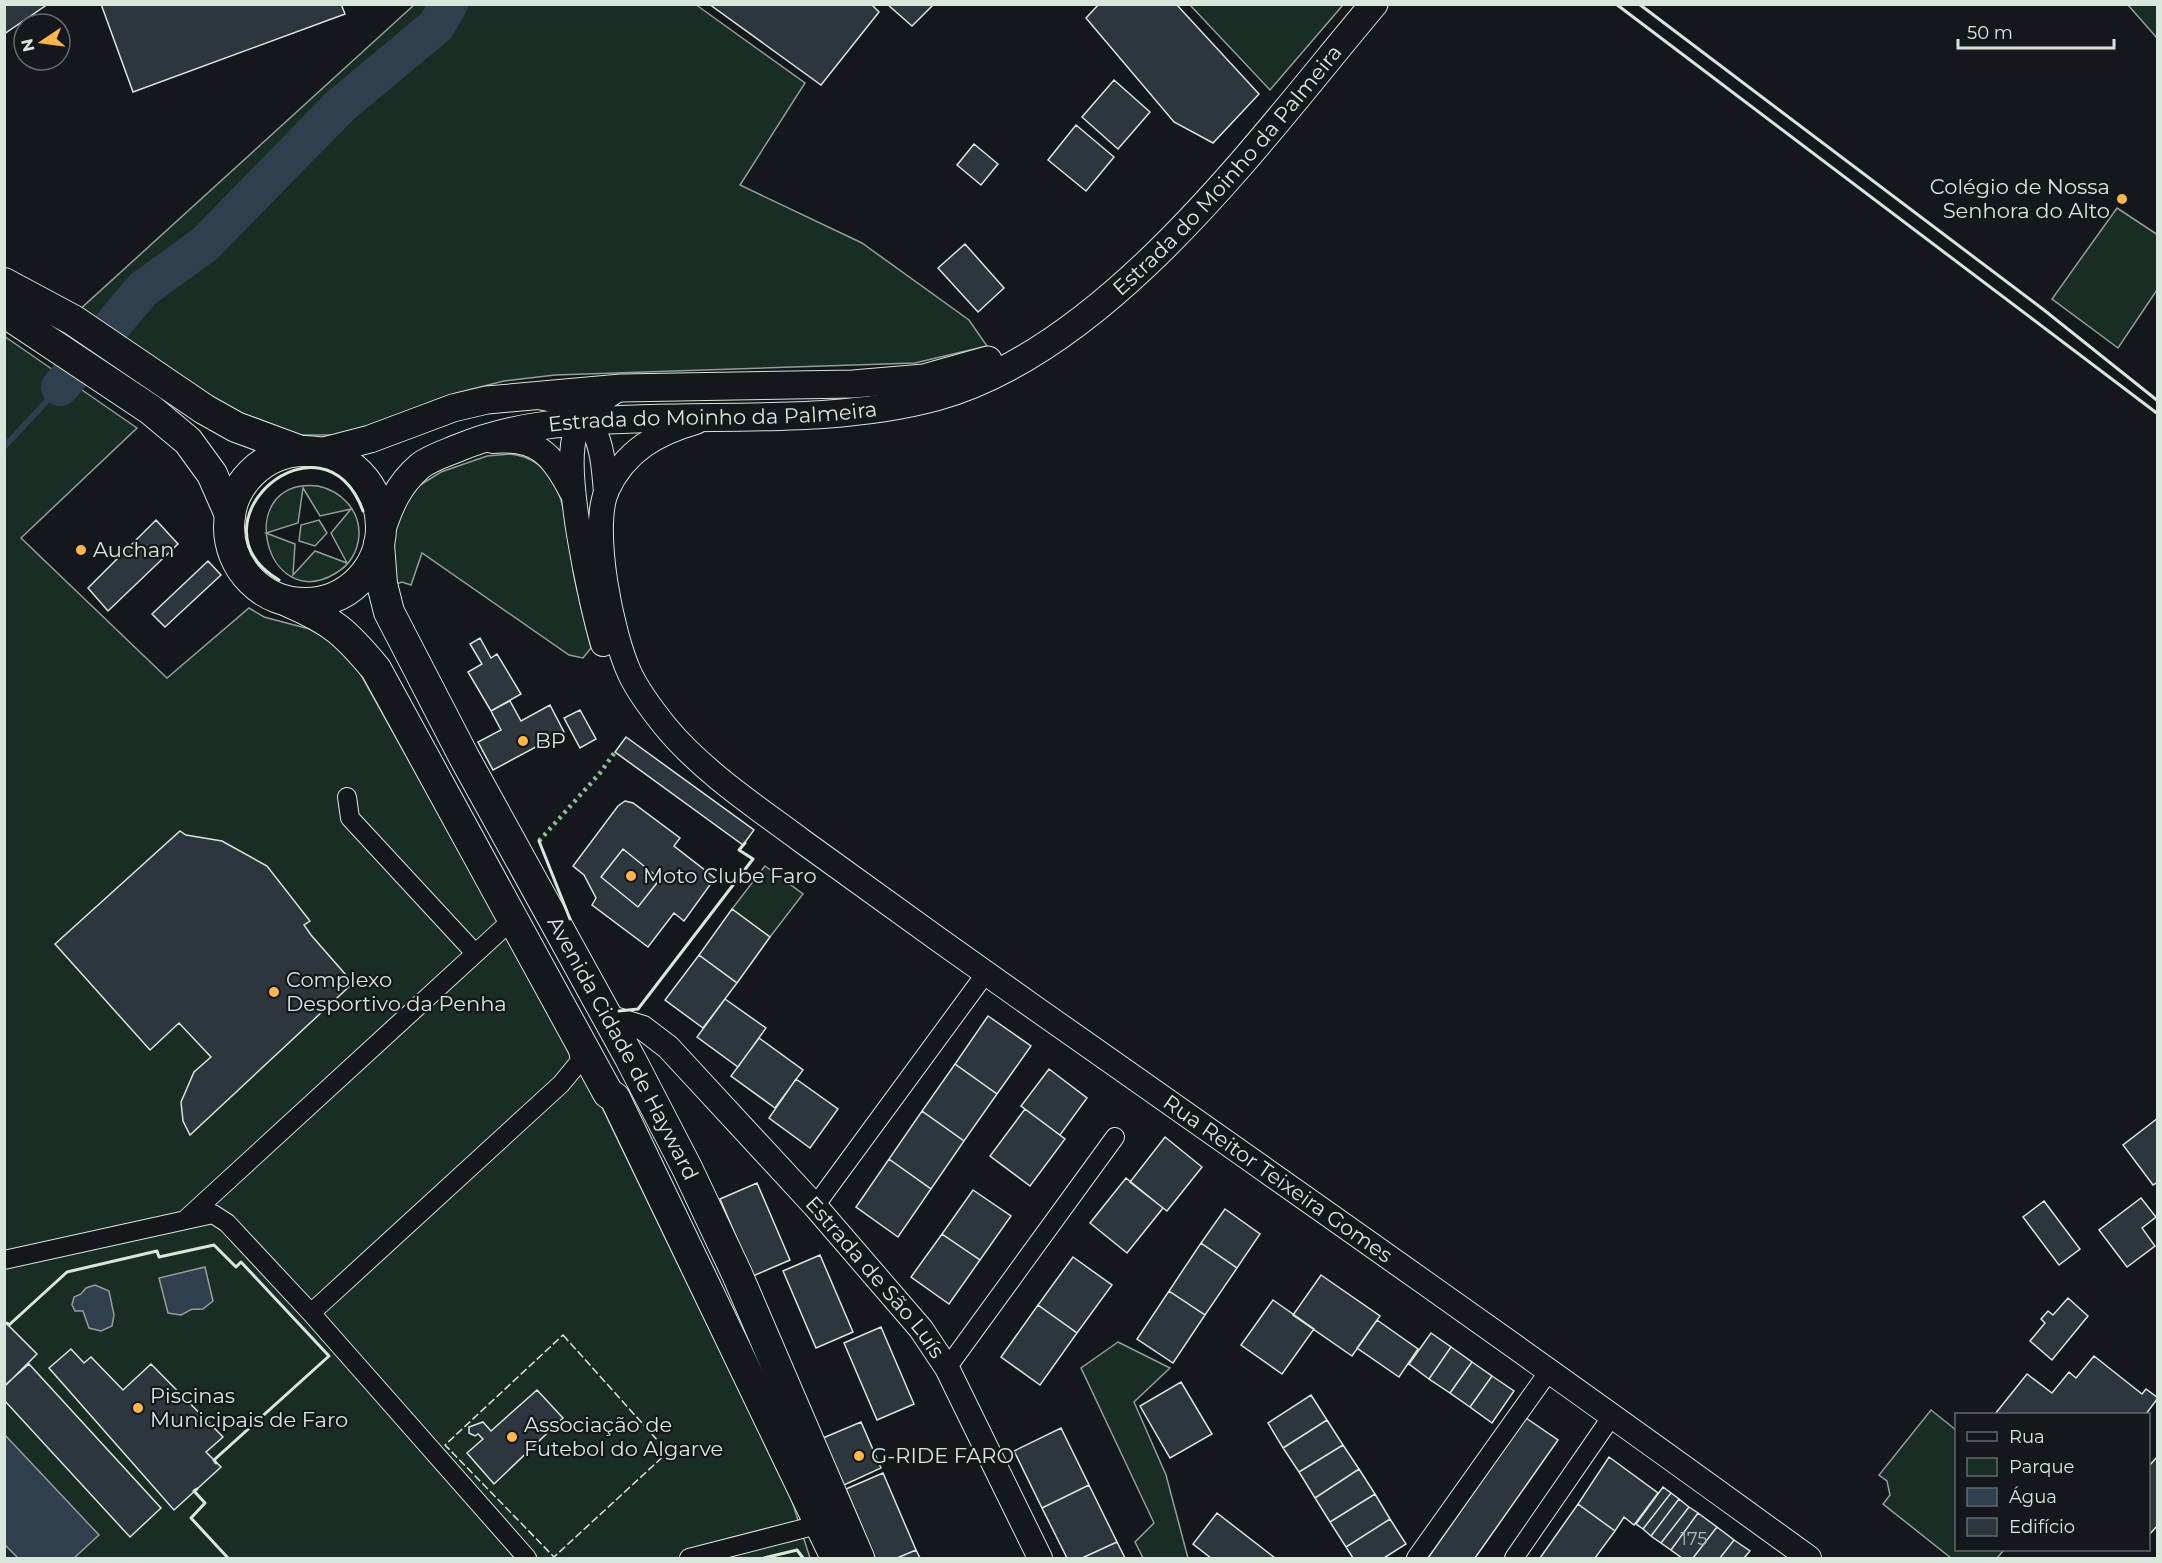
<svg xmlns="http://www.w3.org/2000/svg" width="2162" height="1563" font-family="Montserrat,sans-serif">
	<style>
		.green { fill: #1a2d24; stroke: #939e99; stroke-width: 1.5; fill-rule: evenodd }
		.water { fill: #2f3f4d; stroke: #939e99; stroke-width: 1.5 }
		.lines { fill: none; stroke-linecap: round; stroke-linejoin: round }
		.stream { stroke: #2f3f4d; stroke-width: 6 }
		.river { stroke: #2f3f4d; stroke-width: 38 }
		.building { fill: #2c363c; stroke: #d8e6dc; stroke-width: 1.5; fill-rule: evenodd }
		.minor-casing { stroke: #d8e6dc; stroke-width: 20 }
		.tertiary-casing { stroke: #d8e6dc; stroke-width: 26 }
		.secondary-casing { stroke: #d8e6dc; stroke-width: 29 }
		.primary-casing { stroke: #d8e6dc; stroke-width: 32 }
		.minor { stroke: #14181c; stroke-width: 18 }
		.tertiary { stroke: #14181c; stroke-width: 24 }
		.secondary { stroke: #14181c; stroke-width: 27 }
		.primary { stroke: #14181c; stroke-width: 30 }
		.hedge { stroke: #8ac095; stroke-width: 4.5; stroke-dasharray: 3 4.5; stroke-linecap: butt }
		.fence { stroke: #d8e6dc; stroke-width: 1.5; stroke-dasharray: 8 3; stroke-linecap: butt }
		.wall { stroke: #d8e6dc; stroke-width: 3 }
		.poi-dot { fill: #ffb74d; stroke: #14181c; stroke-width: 2 }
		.labels { text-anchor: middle; stroke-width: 4.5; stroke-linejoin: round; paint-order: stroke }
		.number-label { font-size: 18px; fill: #adbab4 }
		.street-label { font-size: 21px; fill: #d8e6dc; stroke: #14181c }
		.poi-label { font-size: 21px; fill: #d8e6dc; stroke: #14181c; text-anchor: start }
	</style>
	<rect width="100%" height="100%" fill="#14181c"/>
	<!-- green -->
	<path class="green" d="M 695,4 L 805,83 L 740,185 L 862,243 L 969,320 L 987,346 L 915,363 L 555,375 L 504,381 L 456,393 L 355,431 L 336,435 L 300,435 L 251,422 L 77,312 L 414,5 Z
		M 1190,5 L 1343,5 L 1270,90 Z
		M 2128,5 L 2157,5 L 2157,38 Z
		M 2117,208 L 2158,235 L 2157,290 L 2118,348 L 2052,299 Z
		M 4,336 L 137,428 L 21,538 L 167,678 L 249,608 L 264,617 L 317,631 L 353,661 L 597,1097 L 791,1498 L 810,1558 L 5,1558 Z
		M 510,454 C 569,460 566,531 574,576 C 579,600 585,624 591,648 L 583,658 L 569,655 L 422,553 L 411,585 L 402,582 L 393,585 L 390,546 L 404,501 L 420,485 L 441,472 L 487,456 Z
		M 318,486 C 341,491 360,510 359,535 C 358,551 350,565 336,573 C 265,617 231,477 318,486 ZM 303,488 L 320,516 L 351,509 L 331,533 L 347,563 L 315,551 L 293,575 L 295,544 L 266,533 L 298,523 Z
		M 319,520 L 327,533 L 315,546 L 299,541 L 301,525 Z
		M 765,866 L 803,894 L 770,937 L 732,909 Z
		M 1118,1342 L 1170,1368 L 1134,1402 L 1166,1475 L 1188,1558 L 1143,1558 L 1135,1542 L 1154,1523 L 1081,1368 Z
		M 1931,1410 L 1956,1430 L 1956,1550 L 2004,1550 L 1997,1558 L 1951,1558 L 1883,1504 L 1890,1495 L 1887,1481 L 1879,1475 Z"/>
	<!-- water -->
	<path class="water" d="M 205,1267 L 213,1301 L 203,1309 C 185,1310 197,1307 181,1315 L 168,1313 L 159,1278 Z
		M 95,1285 L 109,1291 L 114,1315 L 112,1326 L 101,1331 L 89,1328 L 83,1311 L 75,1311 L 72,1305 L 74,1297 L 81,1294 L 86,1288 Z
		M 5,1435 L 99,1535 L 74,1558 L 18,1558 L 5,1545 Z"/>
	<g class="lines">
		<!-- stream -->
		<path class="stream" d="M 4,447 L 60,387"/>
		<!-- river -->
		<path class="river" d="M 60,387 L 143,289 L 205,244 L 340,106 L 436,26 L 449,4"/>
	</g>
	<!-- building -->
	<path class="building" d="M 4,4 L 48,4 L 4,34 Z
		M 101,4 L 341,4 L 345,14 L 133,92 Z
		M 709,4 L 871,4 L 879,12 L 821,85 Z
		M 887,4 L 934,4 L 912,26 Z
		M 1099,4 L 1176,4 L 1259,94 L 1213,143 L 1174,122 L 1086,18 Z
		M 1114,80 L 1150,112 L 1118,149 L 1082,117 Z
		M 1076,125 L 1114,157 L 1086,191 L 1048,160 Z
		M 974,144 L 998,164 L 981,185 L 957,165 Z
		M 965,244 L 1004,288 L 978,312 L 938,268 Z
		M 156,520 L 178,544 L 108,611 L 88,588 Z
		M 208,561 L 221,575 L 165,627 L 152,614 Z
		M 480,638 L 491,658 L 497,654 L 521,694 L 491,711 L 468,672 L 482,664 L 470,644 Z
		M 510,701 L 521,721 L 550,705 L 564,732 L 493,770 L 478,742 L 501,730 L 491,711 Z
		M 580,710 L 596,739 L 580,748 L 564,718 Z
		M 626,737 L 754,830 L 743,845 L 615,752 Z
		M 625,801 L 633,803 L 680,838 L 674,846 L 715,878 L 684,921 L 674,913 L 648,947 L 592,905 L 596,898 L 584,875 L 573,866 L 618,806 ZM 623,849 L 660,879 L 638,907 L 601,877 Z
		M 180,831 L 186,835 L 222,841 L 267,866 L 310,921 L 304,925 L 311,935 L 353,983 L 190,1135 L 183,1121 L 181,1102 L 194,1072 L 211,1057 L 179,1023 L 150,1050 L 55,944 Z
		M 623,849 L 660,879 L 638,907 L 601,877 Z
		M 732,909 L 770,937 L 737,983 L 699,955 Z
		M 699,955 L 737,983 L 703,1028 L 665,1000 Z
		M 725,999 L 766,1028 L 738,1067 L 697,1037 Z
		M 988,1016 L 1031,1046 L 997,1094 L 955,1064 Z
		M 759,1038 L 803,1070 L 775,1108 L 731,1076 Z
		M 955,1064 L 997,1094 L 964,1141 L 922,1111 Z
		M 1049,1069 L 1087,1098 L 1060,1135 L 1021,1106 Z
		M 796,1079 L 838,1109 L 810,1148 L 769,1118 Z
		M 1025,1109 L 1065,1139 L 1030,1186 L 990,1156 Z
		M 922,1111 L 964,1141 L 931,1189 L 889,1159 Z
		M 2158,1118 L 2158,1182 L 2153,1185 L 2123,1145 Z
		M 1165,1137 L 1202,1167 L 1167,1211 L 1130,1182 Z
		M 889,1159 L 931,1189 L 898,1237 L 856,1207 Z
		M 1126,1178 L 1163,1208 L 1127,1253 L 1090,1223 Z
		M 757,1183 L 790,1260 L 753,1276 L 720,1199 Z
		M 973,1190 L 1011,1216 L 980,1260 L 942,1234 Z
		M 2141,1198 L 2156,1217 L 2142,1228 L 2155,1246 L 2127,1267 L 2099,1230 Z
		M 2044,1201 L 2080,1249 L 2059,1265 L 2023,1217 Z
		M 1225,1209 L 1260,1234 L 1237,1268 L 1201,1243 Z
		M 942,1234 L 980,1260 L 949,1304 L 911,1277 Z
		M 1201,1243 L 1237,1268 L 1205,1315 L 1169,1291 Z
		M 820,1255 L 853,1332 L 816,1348 L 783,1271 Z
		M 1073,1257 L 1112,1285 L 1077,1333 L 1038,1305 Z
		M 1321,1275 L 1380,1316 L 1352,1356 L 1293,1315 Z
		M 1169,1291 L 1205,1315 L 1173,1363 L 1137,1339 Z
		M 2068,1298 L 2088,1316 L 2052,1360 L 2030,1341 L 2045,1323 L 2041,1319 L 2048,1311 L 2053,1315 Z
		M 1273,1300 L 1314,1329 L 1282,1374 L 1241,1345 Z
		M 1038,1305 L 1077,1333 L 1040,1385 L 1001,1357 Z
		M 1377,1320 L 1418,1349 L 1399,1377 L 1357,1348 Z
		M 4,1321 L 37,1354 L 5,1386 L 4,1385 Z
		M 881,1327 L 914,1404 L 877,1420 L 844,1343 Z
		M 1431,1333 L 1451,1347 L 1429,1379 L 1409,1364 Z
		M 1451,1347 L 1472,1362 L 1450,1393 L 1429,1379 Z
		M 71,1349 L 84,1363 L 91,1357 L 123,1390 L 151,1364 L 223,1437 L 206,1452 L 221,1467 L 174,1510 L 49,1368 Z
		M 2094,1356 L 2142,1394 L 2146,1389 L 2158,1398 L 2146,1414 L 1995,1414 L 2027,1374 L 2052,1393 L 2069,1372 L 2076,1378 Z
		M 1472,1362 L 1492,1376 L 1470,1407 L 1450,1393 Z
		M 29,1364 L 161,1508 L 130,1537 L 4,1400 L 4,1386 Z
		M 1492,1376 L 1514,1391 L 1492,1423 L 1470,1407 Z
		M 1181,1382 L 1212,1434 L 1170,1458 L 1140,1406 Z
		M 537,1390 L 563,1418 L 494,1484 L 467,1453 L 483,1439 L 478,1434 L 475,1436 L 469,1433 L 469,1427 L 483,1422 L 491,1431 Z
		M 1311,1395 L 1327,1420 L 1283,1448 L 1268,1423 Z
		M 1526,1418 L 1558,1440 L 1475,1558 L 1428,1558 Z
		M 1327,1420 L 1343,1445 L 1299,1472 L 1283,1448 Z
		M 861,1422 L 881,1468 L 844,1485 L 823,1438 Z
		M 1061,1428 L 1089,1485 L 1042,1508 L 1014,1451 Z
		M 1343,1445 L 1359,1469 L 1315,1498 L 1299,1472 Z
		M 2158,1456 L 2158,1525 L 2148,1536 L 2148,1467 Z
		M 1609,1457 L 1658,1493 L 1634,1525 L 1624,1517 L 1615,1531 L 1578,1504 Z
		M 1359,1469 L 1375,1494 L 1330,1522 L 1315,1498 Z
		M 883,1473 L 916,1550 L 897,1558 L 875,1558 L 846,1489 Z
		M 1089,1485 L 1117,1542 L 1082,1558 L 1067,1558 L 1042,1508 Z
		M 1663,1487 L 1671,1493 L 1643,1529 L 1636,1524 Z
		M 1671,1493 L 1679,1499 L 1651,1536 L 1643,1529 Z
		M 1375,1494 L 1390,1519 L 1346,1547 L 1330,1522 Z
		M 1679,1499 L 1689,1507 L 1661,1543 L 1651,1536 Z
		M 1578,1504 L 1615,1531 L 1595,1558 L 1540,1558 Z
		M 1689,1507 L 1698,1513 L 1671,1550 L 1661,1543 Z
		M 1217,1513 L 1275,1558 L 1211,1558 L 1193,1544 Z
		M 1698,1513 L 1717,1527 L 1693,1558 L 1682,1558 L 1671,1550 Z
		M 1390,1519 L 1406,1544 L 1384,1558 L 1353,1558 L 1346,1547 Z
		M 1717,1527 L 1734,1540 L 1720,1558 L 1693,1558 Z
		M 1734,1540 L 1750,1551 L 1744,1558 L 1720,1558 Z
		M 1117,1542 L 1125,1558 L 1082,1558 Z
		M 916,1550 L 920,1558 L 897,1558 Z"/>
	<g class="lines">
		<defs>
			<path id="minor" d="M 347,797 L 350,818 L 474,952
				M 815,1206 L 986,973
				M 187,1218 L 513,919
				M 4,1260 L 213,1214 L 227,1223 L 311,1313 L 561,1084 L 580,1061 L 577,1045
				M 311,1313 L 527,1558
				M 947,1368 L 1115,1137
				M 689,1558 L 821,1524
				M 1416,1558 L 1549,1371
				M 1514,1558 L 1612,1416"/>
			<g id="tertiary">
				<path d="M 538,397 C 598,407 602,440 606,493"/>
				<path id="s1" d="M 696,422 C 657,433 625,451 607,490 C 590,529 612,636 630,674 C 638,691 653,711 665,726 C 702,771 755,806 802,841 C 879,897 957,953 1035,1008 C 1294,1190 1553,1372 1809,1558"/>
				<path d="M 492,441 C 537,437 552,454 571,491"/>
				<path d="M 603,644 C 591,604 561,468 576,432 C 583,414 604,397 621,388"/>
				<path id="s2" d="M 608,1017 L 643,1028 L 668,1047 L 815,1206 L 921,1329 L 947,1368 L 1040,1558"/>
			</g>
			<g id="secondary">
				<path d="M 320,452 L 370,439 L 453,408 L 487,400 L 621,388 L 853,384 L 924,378 L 988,360"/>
				<path id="s3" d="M 381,532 C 390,505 398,485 420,466 C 430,458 446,453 458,448 C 515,424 575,421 635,419 C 734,415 839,423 936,397 C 1110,349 1261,138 1374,4"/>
			</g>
			<g id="primary">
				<path d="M 4,283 L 73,320 L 204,409 L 236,427 L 301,451"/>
				<path d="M 4,312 L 151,410 L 188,441 L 212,474 L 230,515"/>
				<circle cx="305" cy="527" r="76"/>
				<path id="s4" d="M 379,544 L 382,584 L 389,612 L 464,757 L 630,1058 L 687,1168 L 737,1274 L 859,1558"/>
				<path d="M 289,602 C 333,621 346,633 376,669 L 608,1093 L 615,1098 L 836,1558"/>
			</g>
		</defs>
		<!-- minor casing -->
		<use href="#minor" class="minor-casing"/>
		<!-- tertiary casing -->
		<use href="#tertiary" class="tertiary-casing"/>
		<!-- secondary casing -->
		<use href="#secondary" class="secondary-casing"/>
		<!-- primary casing -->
		<use href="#primary" class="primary-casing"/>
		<!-- minor -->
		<use href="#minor" class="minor"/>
		<!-- tertiary -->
		<use href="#tertiary" class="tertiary"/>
		<!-- secondary -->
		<use href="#secondary" class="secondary"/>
		<!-- primary -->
		<use href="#primary" class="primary"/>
		<!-- hedge -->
		<path class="hedge" d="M 539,841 L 600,773 L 615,752"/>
		<!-- fence -->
		<path class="fence" d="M 563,1335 L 668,1452 L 554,1557 L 445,1445 Z"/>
		<!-- wall -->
		<path class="wall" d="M 1616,4 L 2158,414
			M 1639,4 L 2044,310 L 2158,401
			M 279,580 C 184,523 323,403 363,511
			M 539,841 L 570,919
			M 619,1011 L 638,1009 L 753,859 L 739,850 L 745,843
			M 7,1323 L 9,1325 L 67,1272 L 157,1251 L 159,1257 L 214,1245 L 236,1267 L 241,1262 L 329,1356 L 214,1460 L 216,1463
			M 197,1489 L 194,1491 L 205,1503 L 191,1518 L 228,1558
			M 764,1558 L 797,1550 L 803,1558"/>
	</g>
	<!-- markers -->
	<g class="poi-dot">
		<circle cx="2122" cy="199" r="6"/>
		<circle cx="81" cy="550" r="6"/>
		<circle cx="523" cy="741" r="6"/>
		<circle cx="631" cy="876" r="6"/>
		<circle cx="274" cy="992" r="6"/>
		<circle cx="138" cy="1408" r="6"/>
		<circle cx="512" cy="1437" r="6"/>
		<circle cx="859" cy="1456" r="6"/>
	</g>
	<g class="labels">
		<!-- number labels -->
		<g class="number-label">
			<text x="1694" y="1545">175</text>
		</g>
		<!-- street labels -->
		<g class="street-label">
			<text dy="7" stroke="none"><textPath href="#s3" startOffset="978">Estrada do Moinho da Palmeira</textPath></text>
			<text dy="7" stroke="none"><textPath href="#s3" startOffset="378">Estrada do Moinho da Palmeira</textPath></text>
			<text dy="7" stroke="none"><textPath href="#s4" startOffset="564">Avenida Cidade de Hayward</textPath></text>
			<text dy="7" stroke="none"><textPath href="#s1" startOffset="1130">Rua Reitor Teixeira Gomes</textPath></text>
			<text dy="7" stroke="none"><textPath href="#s2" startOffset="378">Estrada de São Luís</textPath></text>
		</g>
		<!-- poi labels -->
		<g class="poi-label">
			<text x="2110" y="194" text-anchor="end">Colégio de Nossa<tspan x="2110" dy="24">Senhora do Alto</tspan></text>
			<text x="93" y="557">Auchan</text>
			<text x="535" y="748">BP</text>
			<text x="643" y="883">Moto Clube Faro</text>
			<text x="286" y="987">Complexo<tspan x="286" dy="24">Desportivo da Penha</tspan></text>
			<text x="150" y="1403">Piscinas<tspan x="150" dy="24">Municipais de Faro</tspan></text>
			<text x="524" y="1432">Associação de<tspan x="524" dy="24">Futebol do Algarve</tspan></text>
			<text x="871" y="1463">G-RIDE FARO</text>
		</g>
	</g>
	<!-- border -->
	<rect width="2162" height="1563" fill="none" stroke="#d8e6dc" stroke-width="12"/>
	<!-- legend -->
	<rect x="1955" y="1413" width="195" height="138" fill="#14181c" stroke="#626a69" stroke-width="1.5"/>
	<rect x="1967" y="1432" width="30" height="9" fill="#14181c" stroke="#626a69" stroke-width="1.5"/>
	<text x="2009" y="1443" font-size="18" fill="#d8e6dc">Rua</text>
	<rect x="1967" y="1458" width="30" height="18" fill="#1a2d24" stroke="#626a69" stroke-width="1.5"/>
	<text x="2009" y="1473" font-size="18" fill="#d8e6dc">Parque</text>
	<rect x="1967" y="1488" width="30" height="18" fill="#2f3f4d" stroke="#626a69" stroke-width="1.5"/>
	<text x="2009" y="1503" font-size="18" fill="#d8e6dc">Água</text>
	<rect x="1967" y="1518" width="30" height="18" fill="#2c363c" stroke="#626a69" stroke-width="1.5"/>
	<text x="2009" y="1533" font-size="18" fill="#d8e6dc">Edifício</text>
	<!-- north arrow -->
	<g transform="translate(42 42) rotate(257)"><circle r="28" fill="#14181c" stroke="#626a69" stroke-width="1.5"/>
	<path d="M0-4.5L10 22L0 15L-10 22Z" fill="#ffb74d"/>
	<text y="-9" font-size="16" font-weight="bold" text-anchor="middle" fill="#d8e6dc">N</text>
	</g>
	<!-- scale -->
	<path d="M1958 39v9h156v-9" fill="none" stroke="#d8e6dc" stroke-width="3"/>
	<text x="1967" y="39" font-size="18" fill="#d8e6dc" stroke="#14181c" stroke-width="4.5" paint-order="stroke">50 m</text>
</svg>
